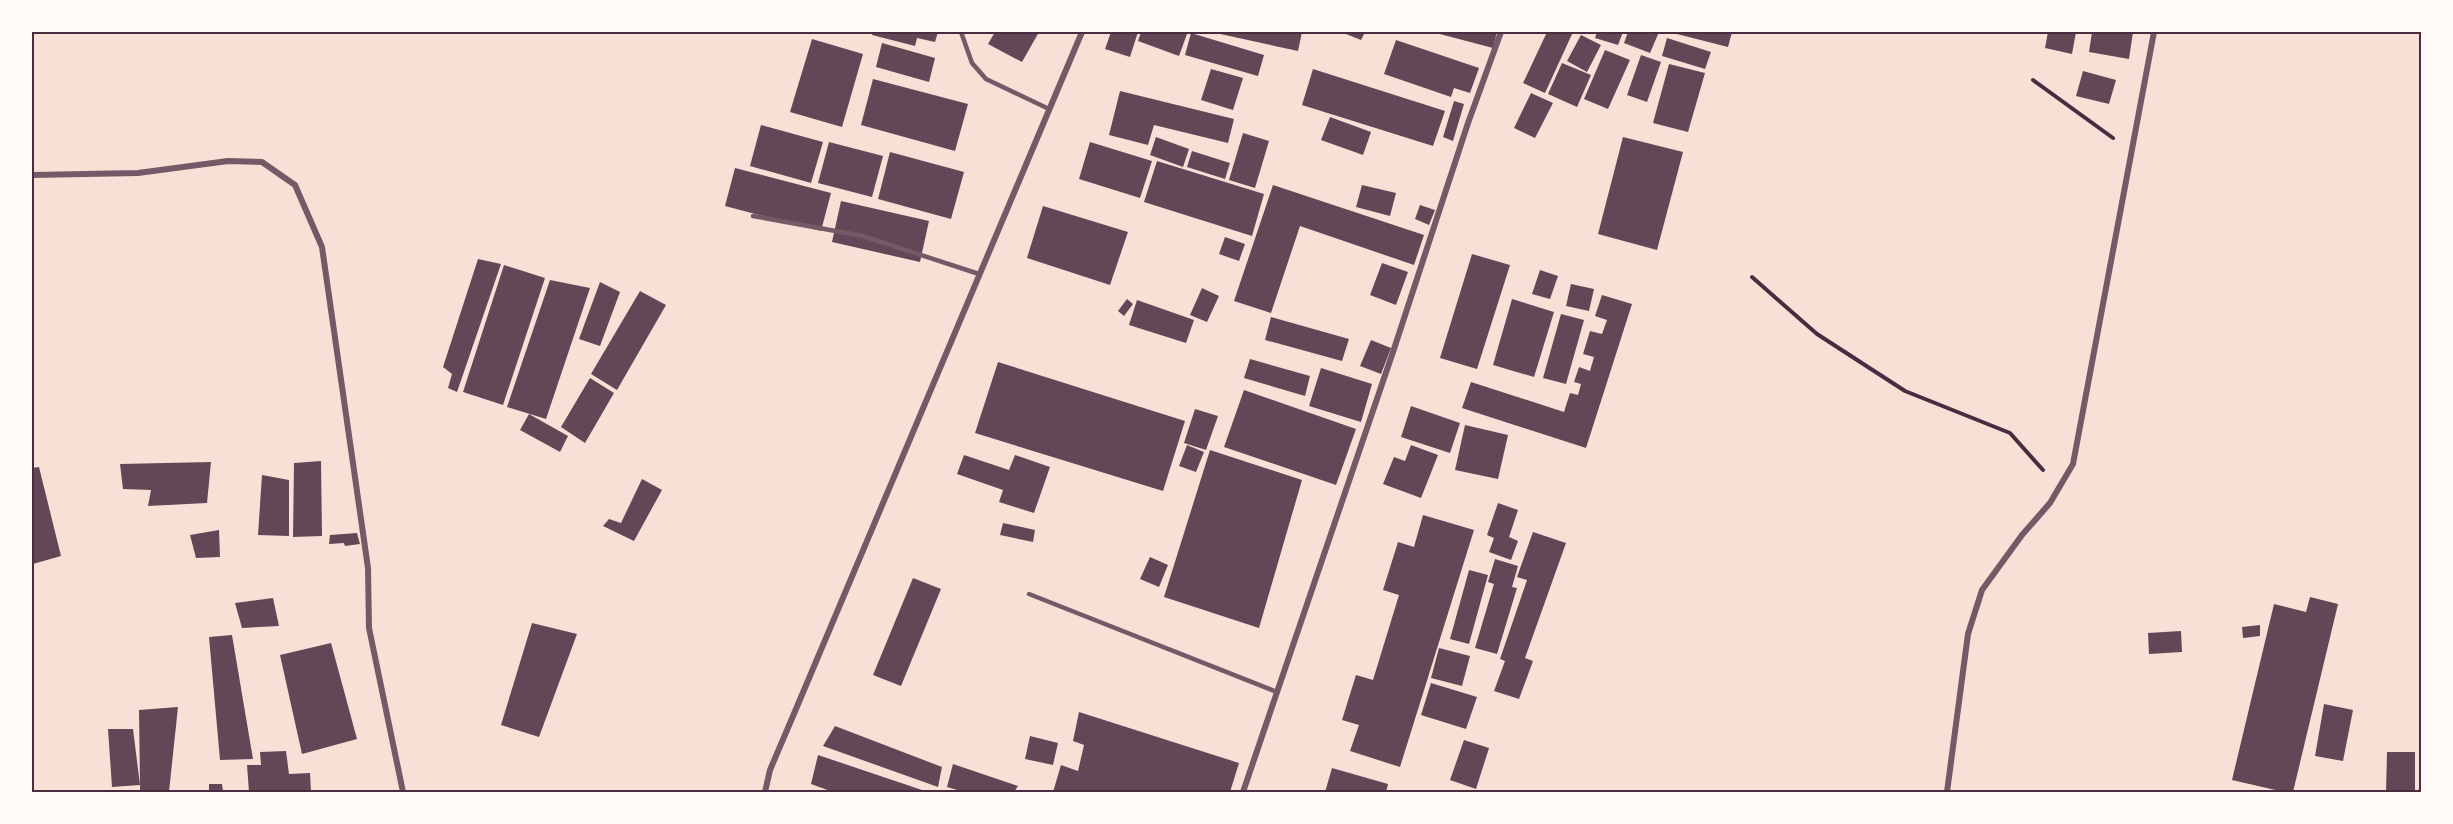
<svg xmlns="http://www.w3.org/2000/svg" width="2453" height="824" font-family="Rubik,sans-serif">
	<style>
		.building { fill: #644757 }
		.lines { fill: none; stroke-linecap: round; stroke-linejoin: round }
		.path { stroke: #4a2c40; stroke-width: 4 }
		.service { stroke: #755966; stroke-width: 4.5 }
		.minor { stroke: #755966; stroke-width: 6 }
		.neatline { fill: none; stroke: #4a2c40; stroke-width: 2 }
	</style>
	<rect width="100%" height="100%" fill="#f7e1d7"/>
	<!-- building -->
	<path class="building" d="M 873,32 L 938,32 L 935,42 L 917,38 L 915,46 L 872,35 Z
		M 995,32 L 1039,32 L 1022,62 L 988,44 Z
		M 1111,32 L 1138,32 L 1130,57 L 1105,49 Z
		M 1141,32 L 1181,32 L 1187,34 L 1179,56 L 1138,41 Z
		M 1211,32 L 1302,32 L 1298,51 Z
		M 1341,32 L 1365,32 L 1361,40 Z
		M 1437,32 L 1497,32 L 1493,48 L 1436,33 Z
		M 1547,32 L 1573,32 L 1545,93 L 1523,83 Z
		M 1597,32 L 1623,32 L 1618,45 L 1595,38 Z
		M 1628,32 L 1659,32 L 1650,53 L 1624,43 Z
		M 1669,32 L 1732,32 L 1728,47 Z
		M 2048,32 L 2076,32 L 2072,54 L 2045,48 Z
		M 2092,32 L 2133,32 L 2129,59 L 2089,52 Z
		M 1191,33 L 1264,55 L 1258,76 L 1185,55 Z
		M 1581,35 L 1601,45 L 1587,72 L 1567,61 Z
		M 1667,38 L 1711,52 L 1705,69 L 1662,56 Z
		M 812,39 L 863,54 L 842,127 L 790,112 Z
		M 1396,40 L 1479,68 L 1470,93 L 1454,88 L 1451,97 L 1384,74 Z
		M 882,43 L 935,58 L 929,82 L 876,67 Z
		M 1605,50 L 1630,60 L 1608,109 L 1584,99 Z
		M 1641,55 L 1661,62 L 1647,102 L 1627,95 Z
		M 1562,63 L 1591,75 L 1577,107 L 1548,94 Z
		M 1669,64 L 1705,73 L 1688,132 L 1653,123 Z
		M 1211,69 L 1243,78 L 1233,110 L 1201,100 Z
		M 1313,69 L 1445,111 L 1433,146 L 1302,105 Z
		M 2083,71 L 2116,80 L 2109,104 L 2076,96 Z
		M 873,79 L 968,104 L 955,151 L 861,125 Z
		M 1120,91 L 1234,119 L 1228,143 L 1154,125 L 1148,145 L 1109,135 Z
		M 1531,93 L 1553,103 L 1535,138 L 1514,128 Z
		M 1454,101 L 1464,104 L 1453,141 L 1443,137 Z
		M 1330,117 L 1371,132 L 1363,155 L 1321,140 Z
		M 761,125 L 823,142 L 811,183 L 750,166 Z
		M 1243,133 L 1269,141 L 1255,188 L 1229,180 Z
		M 1156,137 L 1189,149 L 1183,167 L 1150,155 Z
		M 1623,137 L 1683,152 L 1657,250 L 1598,234 Z
		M 829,142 L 883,156 L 872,197 L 818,183 Z
		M 1090,142 L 1152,161 L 1140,198 L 1079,179 Z
		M 1192,151 L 1230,163 L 1225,179 L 1187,167 Z
		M 890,152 L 964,172 L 951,219 L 878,199 Z
		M 1157,161 L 1264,194 L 1252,236 L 1144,202 Z
		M 735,168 L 831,193 L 821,231 L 725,206 Z
		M 1273,185 L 1424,235 L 1414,265 L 1300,226 L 1271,313 L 1234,301 Z
		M 1362,185 L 1396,193 L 1390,216 L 1356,207 Z
		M 841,201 L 929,221 L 920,262 L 832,242 Z
		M 1420,205 L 1435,210 L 1429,225 L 1415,219 Z
		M 1043,206 L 1128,232 L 1110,285 L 1027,258 Z
		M 1225,237 L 1245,244 L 1239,261 L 1219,254 Z
		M 1472,254 L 1510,265 L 1477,369 L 1440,358 Z
		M 478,259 L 501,264 L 457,392 L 448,388 L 452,374 L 443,367 Z
		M 1382,263 L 1408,272 L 1396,305 L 1370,295 Z
		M 504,265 L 545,278 L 503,405 L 463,392 Z
		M 1540,270 L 1558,276 L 1550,299 L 1532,294 Z
		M 550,280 L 590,288 L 546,419 L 507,407 Z
		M 600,282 L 620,292 L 600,346 L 579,339 Z
		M 1571,284 L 1594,289 L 1589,311 L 1566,306 Z
		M 1202,288 L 1219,296 L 1207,322 L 1190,315 Z
		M 640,291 L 666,305 L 617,390 L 591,374 Z
		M 1602,295 L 1632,304 L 1586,448 L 1462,408 L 1471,382 L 1564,412 L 1570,393 L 1578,395 L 1581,384 L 1574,382 L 1579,367 L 1590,371 L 1594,357 L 1583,354 L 1590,331 L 1602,334 L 1607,320 L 1595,316 Z
		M 1127,299 L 1133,304 L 1124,316 L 1118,311 Z
		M 1512,299 L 1554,312 L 1534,377 L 1493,365 Z
		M 1137,300 L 1194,320 L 1186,343 L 1129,325 Z
		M 1561,314 L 1584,320 L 1566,384 L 1543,378 Z
		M 1271,317 L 1349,339 L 1342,361 L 1265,340 Z
		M 1371,340 L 1391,348 L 1381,374 L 1360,366 Z
		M 1250,359 L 1310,376 L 1305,396 L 1244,378 Z
		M 998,362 L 1185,421 L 1163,491 L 975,433 Z
		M 1321,368 L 1372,384 L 1361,422 L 1309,406 Z
		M 590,378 L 614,393 L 585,443 L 561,427 Z
		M 1244,390 L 1356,429 L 1336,485 L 1224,447 Z
		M 1411,406 L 1460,423 L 1450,453 L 1401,437 Z
		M 1195,409 L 1218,416 L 1206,450 L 1184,443 Z
		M 529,414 L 568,436 L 560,452 L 520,430 Z
		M 1465,425 L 1508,435 L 1498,479 L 1455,470 Z
		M 1187,445 L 1204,452 L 1196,472 L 1179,466 Z
		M 1411,445 L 1438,455 L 1421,498 L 1383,484 L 1394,457 L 1405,461 Z
		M 1210,450 L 1302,480 L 1259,628 L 1164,597 Z
		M 964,455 L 1009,470 L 1015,455 L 1050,467 L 1034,513 L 999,502 L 1003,490 L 957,474 Z
		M 321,461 L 322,536 L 293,537 L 294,463 Z
		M 211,462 L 207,503 L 148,506 L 151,490 L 123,489 L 120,464 Z
		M 39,467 L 61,556 L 33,564 L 32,557 L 32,468 Z
		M 262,475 L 289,480 L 289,536 L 258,535 Z
		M 642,479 L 662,490 L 634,541 L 603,526 L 609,519 L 621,523 Z
		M 1498,503 L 1518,510 L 1509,537 L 1518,541 L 1511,560 L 1489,552 L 1494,538 L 1487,535 Z
		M 1423,515 L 1474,530 L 1400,767 L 1350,751 L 1359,725 L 1342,720 L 1356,675 L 1373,680 L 1399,595 L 1383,590 L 1398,542 L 1414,547 Z
		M 1003,523 L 1035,530 L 1033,542 L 1000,535 Z
		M 219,530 L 220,557 L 196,558 L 190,535 Z
		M 1533,532 L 1566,543 L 1525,658 L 1533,661 L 1519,699 L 1494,691 L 1505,661 L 1500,659 L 1527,580 L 1517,577 Z
		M 357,533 L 360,544 L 345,546 L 344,543 L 329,544 L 330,535 Z
		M 1150,557 L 1168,565 L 1159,587 L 1140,579 Z
		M 1495,559 L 1518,566 L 1512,587 L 1517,588 L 1497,654 L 1475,648 L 1494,584 L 1488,582 Z
		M 1469,570 L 1488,575 L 1469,644 L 1450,639 Z
		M 913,578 L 941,589 L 901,686 L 873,675 Z
		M 2310,597 L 2338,604 L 2293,792 L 2284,792 L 2232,780 L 2274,604 L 2306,612 Z
		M 273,598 L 279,626 L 242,628 L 235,603 Z
		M 532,623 L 577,634 L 539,737 L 501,725 Z
		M 2260,625 L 2260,636 L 2243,638 L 2242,627 Z
		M 2181,631 L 2182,652 L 2149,654 L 2148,633 Z
		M 232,635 L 253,759 L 220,760 L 209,637 Z
		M 331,643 L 357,739 L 302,754 L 280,655 Z
		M 1439,648 L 1470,656 L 1462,686 L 1431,678 Z
		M 1431,683 L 1477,697 L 1466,729 L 1421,715 Z
		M 2324,704 L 2353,710 L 2343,761 L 2315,756 Z
		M 178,707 L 169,792 L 140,792 L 140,785 L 112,787 L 108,729 L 133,729 L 140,785 L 139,710 Z
		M 1079,712 L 1239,763 L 1230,792 L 1053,792 L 1061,765 L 1078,771 L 1084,745 L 1073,741 Z
		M 835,726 L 942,767 L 938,787 L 823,746 Z
		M 1030,736 L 1058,743 L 1053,765 L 1025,759 Z
		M 1464,740 L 1489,748 L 1476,789 L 1450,780 Z
		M 286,751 L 289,774 L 310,773 L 311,792 L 249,792 L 247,765 L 261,765 L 260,752 Z
		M 2387,752 L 2415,752 L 2415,792 L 2386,792 Z
		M 818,755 L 928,792 L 833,792 L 811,784 Z
		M 953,764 L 1018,786 L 1014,792 L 964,792 L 947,787 Z
		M 1332,768 L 1388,784 L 1386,792 L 1325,792 Z
		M 209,784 L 222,784 L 223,792 L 209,792 Z"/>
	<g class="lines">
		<!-- path -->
		<path class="path" d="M 2033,80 L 2113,138
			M 1752,277 L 1817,334 L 1905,391 L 2010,433 L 2043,470"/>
		<!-- service -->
		<path class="service" d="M 961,32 L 972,63 L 986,79 L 1049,109
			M 753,216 L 863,236 L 979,274
			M 1029,594 L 1277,692"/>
		<!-- minor -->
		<path class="minor" d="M 32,175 L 138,173 L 228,161 L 262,162 L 295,185 L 322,247 L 368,568 L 369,628 L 403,792
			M 765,792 L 770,770 L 796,709 L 1082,32
			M 1243,792 L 1394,349 L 1468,123 L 1501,32
			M 1947,792 L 1968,634 L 1982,590 L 2022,535 L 2050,503 L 2073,464 L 2154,32
			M 2421,792 L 2422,789"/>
	</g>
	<!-- border -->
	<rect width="2453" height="824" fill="none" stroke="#fffaf5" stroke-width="66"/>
	<rect x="33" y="33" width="2387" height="758" class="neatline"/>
</svg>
